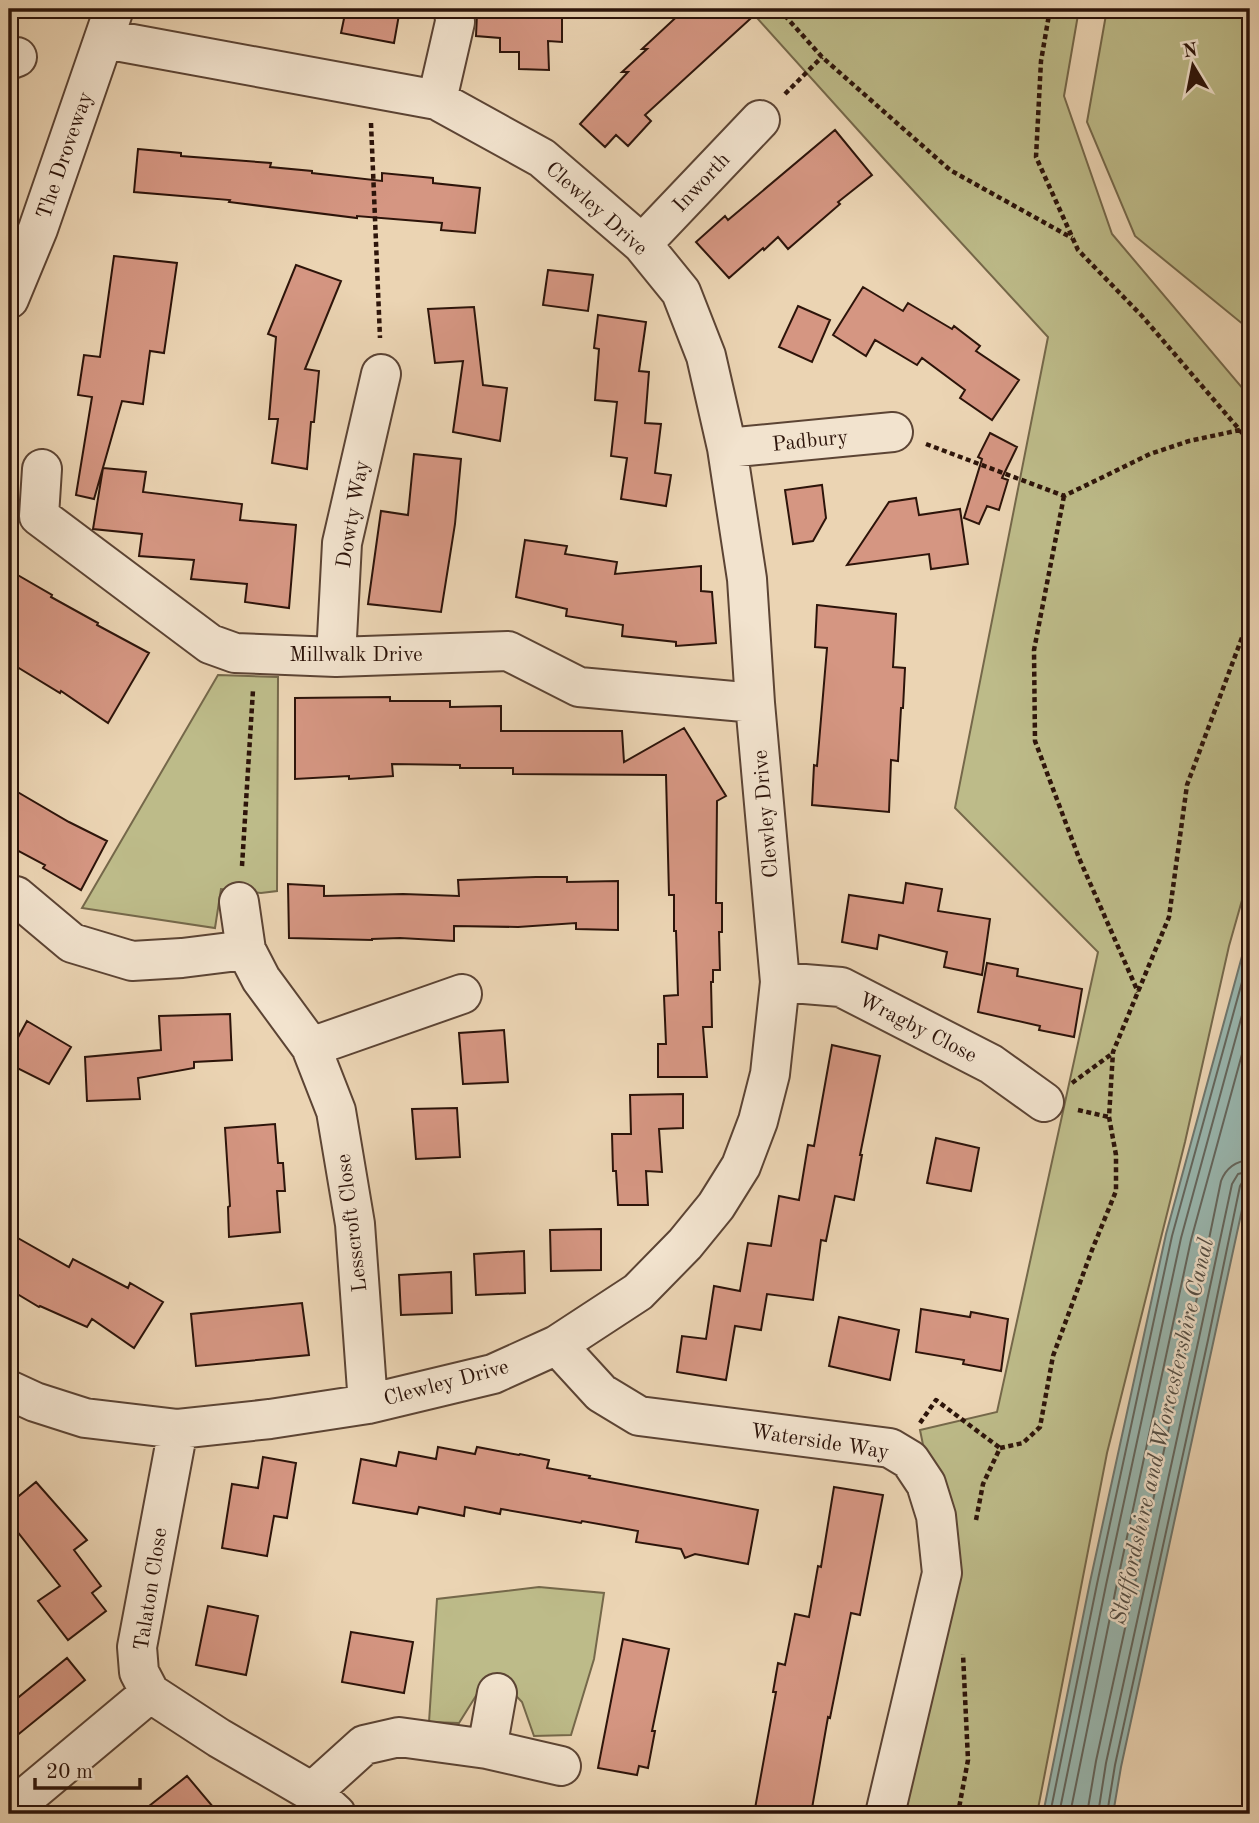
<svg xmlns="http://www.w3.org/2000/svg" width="1259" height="1823" font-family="'Old Standard TT',serif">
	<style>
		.green { fill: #bdbb89; stroke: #75684a; stroke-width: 2 }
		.water { fill: #99b8b1; stroke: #6e766e; stroke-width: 2 }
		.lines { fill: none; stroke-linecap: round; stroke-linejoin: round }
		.shore { stroke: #63665e; stroke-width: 2 }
		.building { fill: #d59682; stroke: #2d140a; stroke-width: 2 }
		.minor-casing { stroke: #5c4434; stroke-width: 42 }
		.path { stroke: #2d140a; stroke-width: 4.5; stroke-dasharray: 5 3.5; stroke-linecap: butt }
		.minor { stroke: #f2e3ce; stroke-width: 38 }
		.labels { text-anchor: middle; stroke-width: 5; stroke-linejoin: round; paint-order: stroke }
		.street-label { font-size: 21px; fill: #2d140a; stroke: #f2e3ce }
		.water-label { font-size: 23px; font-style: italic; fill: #534d44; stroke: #f2e3ce }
	</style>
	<rect width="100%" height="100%" fill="#ebd4b3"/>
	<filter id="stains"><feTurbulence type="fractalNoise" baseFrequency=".00286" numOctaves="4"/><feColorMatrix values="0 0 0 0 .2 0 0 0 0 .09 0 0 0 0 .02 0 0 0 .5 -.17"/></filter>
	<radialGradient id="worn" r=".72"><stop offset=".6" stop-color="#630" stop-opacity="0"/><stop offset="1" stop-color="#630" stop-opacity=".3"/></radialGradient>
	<!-- green -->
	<path class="green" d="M 749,9 L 1079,9 L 1064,96 L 1112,234 L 1250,397 L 1250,872 L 1229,946 L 1185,1142 L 1107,1453 L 1037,1814 L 895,1814 L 951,1582 L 920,1430 L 997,1412 L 1098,952 L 955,808 L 1048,337 L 885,160 Z
		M 1107,9 L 1250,9 L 1250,330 L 1135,236 L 1087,122 Z
		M 218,675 L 278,677 L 277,891 L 261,893 L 221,889 L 215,928 L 82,908 Z
		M 539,1587 L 604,1593 L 594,1659 L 571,1735 L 534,1736 L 522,1702 L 503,1682 L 484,1683 L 459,1723 L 429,1722 L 437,1599 Z"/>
	<!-- water -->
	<path class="water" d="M 1250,927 L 1250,1173 L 1121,1767 L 1113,1814 L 1043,1814 L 1090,1582 L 1166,1234 Z"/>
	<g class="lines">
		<!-- shore -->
		<path class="shore" d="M 1050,1814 L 1097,1584 L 1172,1236 L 1250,953
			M 1059,1814 L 1106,1585 L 1181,1238 L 1250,986
			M 1070,1814 L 1116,1588 L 1191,1240 L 1250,1025
			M 1087,1814 L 1096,1761 L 1189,1336 L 1221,1181 C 1226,1168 1236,1161 1250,1160
			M 1098,1814 L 1106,1763 L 1199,1338 L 1232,1184 L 1238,1174 L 1250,1171
			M 1107,1814 L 1115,1765 L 1208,1340 L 1240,1186 L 1243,1181 L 1250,1180"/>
	</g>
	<!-- building -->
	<path class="building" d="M 346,9 L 400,9 L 394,43 L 341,33 Z
		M 685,9 L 761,9 L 645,115 L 651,121 L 628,146 L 616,135 L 605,147 L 580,124 L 628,72 L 622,72 L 647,49 L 642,49 Z
		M 477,14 L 562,15 L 562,42 L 548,41 L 549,70 L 519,69 L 519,52 L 500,52 L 500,38 L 476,36 Z
		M 835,130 L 872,175 L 838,202 L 840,204 L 788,249 L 778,237 L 764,250 L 763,248 L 729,278 L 696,242 L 725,216 L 728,220 Z
		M 138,149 L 181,153 L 181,156 L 271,163 L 270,167 L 312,171 L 312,173 L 382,181 L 382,173 L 433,178 L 433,183 L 480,188 L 475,233 L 441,230 L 442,223 L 357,216 L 357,218 L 229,202 L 230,200 L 134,192 Z
		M 114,256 L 177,263 L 164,353 L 150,351 L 143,404 L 122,401 L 94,499 L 76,495 L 92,397 L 78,395 L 84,355 L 100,357 Z
		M 296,265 L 341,281 L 305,369 L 319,371 L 314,422 L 311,422 L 307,469 L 272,463 L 278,419 L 269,419 L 276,337 L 268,334 Z
		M 548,270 L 593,275 L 588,311 L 543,305 Z
		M 863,287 L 903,311 L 908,303 L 952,329 L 954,326 L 980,346 L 976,351 L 1019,380 L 992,420 L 960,398 L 965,390 L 922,358 L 917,365 L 875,340 L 866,356 L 833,335 Z
		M 798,306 L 830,320 L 812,362 L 779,347 Z
		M 474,307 L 483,385 L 507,388 L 500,441 L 453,432 L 463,361 L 435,363 L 428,309 Z
		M 598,315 L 646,322 L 639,371 L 649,372 L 645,423 L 661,424 L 655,473 L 671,475 L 666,506 L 621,499 L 627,458 L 611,456 L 617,402 L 595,400 L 599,349 L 594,348 Z
		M 990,433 L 1017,447 L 1002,478 L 1008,480 L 999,510 L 987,506 L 979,524 L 964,518 L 982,459 L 978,457 Z
		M 414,454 L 461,459 L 455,524 L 441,612 L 368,604 L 381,511 L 408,515 Z
		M 103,468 L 146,472 L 143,492 L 242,504 L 240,520 L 296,525 L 289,608 L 245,602 L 247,584 L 191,579 L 194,560 L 139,556 L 142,534 L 93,529 Z
		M 822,485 L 826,518 L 813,541 L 793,544 L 785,490 Z
		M 916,498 L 919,515 L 960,509 L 968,564 L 931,569 L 929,554 L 847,565 L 889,502 Z
		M 525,540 L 567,546 L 565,554 L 617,562 L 615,574 L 701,566 L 701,591 L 712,592 L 716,643 L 676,646 L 676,642 L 622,636 L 623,625 L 566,616 L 567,609 L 516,597 Z
		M 9,570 L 52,595 L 51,597 L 98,623 L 97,625 L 149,653 L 108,723 L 61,691 L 60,693 L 9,662 Z
		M 817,605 L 896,614 L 893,667 L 905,668 L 903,708 L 901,708 L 898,761 L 891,760 L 889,812 L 812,805 L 814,765 L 817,766 L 827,648 L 815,647 Z
		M 390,697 L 390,701 L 450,701 L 450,707 L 501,706 L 501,731 L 622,731 L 624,762 L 684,728 L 726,796 L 717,801 L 716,903 L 722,903 L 722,932 L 719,932 L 720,970 L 713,970 L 713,982 L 711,982 L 712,1027 L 703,1027 L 707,1077 L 658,1077 L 658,1044 L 666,1044 L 664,996 L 678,995 L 676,931 L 674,931 L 674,895 L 669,895 L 666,775 L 513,774 L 513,768 L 460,768 L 460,765 L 392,764 L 393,776 L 349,779 L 349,776 L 295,779 L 295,698 Z
		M 9,787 L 69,822 L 107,841 L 81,890 L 43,868 L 45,865 L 9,846 Z
		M 536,877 L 567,877 L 567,882 L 618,881 L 618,930 L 576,929 L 576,923 L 518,927 L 454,926 L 454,941 L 400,938 L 372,939 L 372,940 L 289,938 L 288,884 L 324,886 L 324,896 L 403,894 L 459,896 L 458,880 Z
		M 906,883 L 942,889 L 938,911 L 990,919 L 982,975 L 944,967 L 947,952 L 879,935 L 877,949 L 842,942 L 849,895 L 903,903 Z
		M 987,963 L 1018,969 L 1017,976 L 1082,989 L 1074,1037 L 1039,1030 L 1040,1026 L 978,1012 Z
		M 230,1014 L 232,1060 L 194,1062 L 194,1068 L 138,1078 L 140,1099 L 87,1101 L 85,1057 L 161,1050 L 159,1016 Z
		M 27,1021 L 71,1047 L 49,1084 L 9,1064 L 9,1054 Z
		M 504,1030 L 508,1082 L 463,1084 L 459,1033 Z
		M 832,1045 L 880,1056 L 860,1155 L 862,1155 L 854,1200 L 835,1196 L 826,1241 L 821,1240 L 813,1300 L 767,1294 L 761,1330 L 735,1326 L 726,1380 L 677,1372 L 682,1336 L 706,1339 L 714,1286 L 740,1291 L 748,1243 L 771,1246 L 779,1196 L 799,1200 L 808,1145 L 814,1146 Z
		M 683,1094 L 683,1128 L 659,1129 L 662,1172 L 646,1171 L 648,1205 L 618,1205 L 616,1171 L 613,1171 L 612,1134 L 631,1134 L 630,1095 Z
		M 457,1108 L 460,1157 L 416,1159 L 412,1109 Z
		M 275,1124 L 278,1163 L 283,1163 L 285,1191 L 277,1191 L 280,1232 L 229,1237 L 228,1207 L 230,1206 L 225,1128 Z
		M 936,1138 L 979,1148 L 971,1191 L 927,1183 Z
		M 601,1229 L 601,1270 L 551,1271 L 550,1230 Z
		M 9,1233 L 69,1267 L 73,1259 L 128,1288 L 130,1283 L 163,1302 L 134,1348 L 92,1319 L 87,1327 L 40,1306 L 39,1307 L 9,1289 Z
		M 524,1251 L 525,1293 L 476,1295 L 474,1254 Z
		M 451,1272 L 452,1313 L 401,1315 L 399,1275 Z
		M 302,1303 L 309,1355 L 196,1366 L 191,1314 Z
		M 921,1309 L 970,1317 L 971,1312 L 1008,1319 L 1001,1371 L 963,1364 L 964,1360 L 916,1352 Z
		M 839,1317 L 899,1330 L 890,1380 L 829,1366 Z
		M 438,1447 L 475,1454 L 477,1447 L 519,1455 L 520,1454 L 549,1460 L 547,1468 L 590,1476 L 589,1478 L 758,1510 L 748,1564 L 695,1554 L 685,1558 L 681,1549 L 636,1542 L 638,1531 L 582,1521 L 581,1523 L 501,1509 L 500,1514 L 465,1507 L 464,1516 L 419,1507 L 417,1514 L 353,1503 L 361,1459 L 396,1466 L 399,1452 L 436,1459 Z
		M 263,1457 L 296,1463 L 287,1518 L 274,1516 L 267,1556 L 222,1548 L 232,1484 L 258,1488 Z
		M 36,1482 L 87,1540 L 74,1550 L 101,1586 L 92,1593 L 106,1611 L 68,1640 L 38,1601 L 60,1586 L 9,1521 L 9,1504 Z
		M 834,1487 L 883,1495 L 860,1615 L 851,1613 L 830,1718 L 828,1717 L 811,1814 L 754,1814 L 776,1692 L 773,1692 L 778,1663 L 785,1665 L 795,1614 L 809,1617 L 818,1566 L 821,1567 Z
		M 208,1606 L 258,1616 L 246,1675 L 196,1665 Z
		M 351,1632 L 413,1642 L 404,1693 L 342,1682 Z
		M 623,1639 L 669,1649 L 652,1731 L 655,1731 L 648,1768 L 639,1766 L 637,1775 L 598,1768 Z
		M 67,1658 L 85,1680 L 9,1742 L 9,1705 Z
		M 187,1776 L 219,1814 L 139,1814 Z"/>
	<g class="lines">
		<defs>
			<path id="minor" d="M 9,60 L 17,57
				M 437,100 L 455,22 L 454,9
				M 642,244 L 760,120
				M 9,299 L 38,229 L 114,9
				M 727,448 L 893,432
				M 42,469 L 39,516 L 210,644 L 235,653 L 336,657 L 508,651 L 579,687 L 755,703
				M 336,657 L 342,543 L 381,374
				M 16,896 L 72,943 L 132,961 L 182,958 L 246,950 L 261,979 L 311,1047 L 336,1111 L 355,1224 L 368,1404
				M 239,902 L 246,950
				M 780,982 L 841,987 L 991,1064 L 1044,1102
				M 311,1047 L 462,994
				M 557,1345 L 601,1393 L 639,1416 L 890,1448 L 910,1460 L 926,1484 L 936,1516 L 942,1573 L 885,1814
				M 9,1390 L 35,1402 L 85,1418 L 178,1429 L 270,1419 L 368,1404 L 493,1374 L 557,1345 L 638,1292 L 685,1244 L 716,1206 L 741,1166 L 758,1121 L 770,1074 L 780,982 L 755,703 L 747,579 L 727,448 L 706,356 L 681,292 L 642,244 L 542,158 L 437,100 L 105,39
				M 178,1429 L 137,1647 L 139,1672 L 150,1693 L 219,1738 L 312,1792 L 336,1814
				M 487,1749 L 497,1693
				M 312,1792 L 364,1745 L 399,1737 L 487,1749 L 561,1766
				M 9,1811 L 150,1693"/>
		</defs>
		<!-- minor casing -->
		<use href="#minor" class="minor-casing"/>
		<!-- path -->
		<path class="path" d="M 779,9 L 822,57 L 950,170 L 1072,238
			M 1050,9 L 1041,61 L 1036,157 L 1078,250 L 1142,316 L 1250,442
			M 785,94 L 822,57
			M 371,123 L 380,338
			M 926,444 L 1064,496 L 1150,454 L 1189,441 L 1240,430
			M 1064,496 L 1034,650 L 1035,741 L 1079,858 L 1138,992
			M 242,866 L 253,690
			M 1072,1083 L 1113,1053
			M 1078,1110 L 1109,1117
			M 920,1423 L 936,1400 L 1000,1448
			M 976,1520 L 983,1484 L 1000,1448 L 1023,1443 L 1040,1427 L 1053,1356 L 1092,1250 L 1116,1191 L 1116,1155 L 1109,1117 L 1113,1052 L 1169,917 L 1187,785 L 1250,616
			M 956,1814 L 959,1808 L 968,1760 L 963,1654"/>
		<!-- minor -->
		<use href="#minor" class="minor"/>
	</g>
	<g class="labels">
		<!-- street labels -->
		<g class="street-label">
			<text transform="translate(64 155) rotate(-71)" y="7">The Droveway</text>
			<text transform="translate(701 182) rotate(-47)" y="7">Inworth</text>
			<text transform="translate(597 208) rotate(42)" y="7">Clewley Drive</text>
			<text transform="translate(810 440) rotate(-6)" y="7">Padbury</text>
			<text transform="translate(352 514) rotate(-80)" y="7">Dowty Way</text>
			<text x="356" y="661">Millwalk Drive</text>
			<text transform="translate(765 814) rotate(-95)" y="7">Clewley Drive</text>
			<text transform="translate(918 1027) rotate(27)" y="7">Wragby Close</text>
			<text transform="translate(351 1223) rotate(-97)" y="7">Lesscroft Close</text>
			<text transform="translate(446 1382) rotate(-15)" y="7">Clewley Drive</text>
			<text transform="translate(820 1441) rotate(9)" y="7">Waterside Way</text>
			<text transform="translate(150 1589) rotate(-81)" y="7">Talaton Close</text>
		</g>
		<!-- water labels -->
		<g class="water-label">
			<text transform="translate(1161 1431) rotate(-77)" y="8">Staffordshire and Worcestershire Canal</text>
		</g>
	</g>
	<!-- margin -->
	<rect width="1259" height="1823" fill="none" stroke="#ebd4b3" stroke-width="35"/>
	<rect x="10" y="10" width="1238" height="1802" fill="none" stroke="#2d140a" stroke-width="3.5"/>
	<rect x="18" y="18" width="1224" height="1788" fill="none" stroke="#2d140a" stroke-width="2"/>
	<!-- north arrow -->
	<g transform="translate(1193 66) rotate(350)" stroke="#f2e3ce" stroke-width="5" paint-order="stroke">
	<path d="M0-5L12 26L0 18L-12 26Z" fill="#2d140a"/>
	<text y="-10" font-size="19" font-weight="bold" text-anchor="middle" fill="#2d140a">N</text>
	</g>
	<!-- scale -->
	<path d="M35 1778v10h105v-10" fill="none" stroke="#2d140a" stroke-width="3.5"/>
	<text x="46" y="1778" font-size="21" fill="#2d140a" stroke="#f2e3ce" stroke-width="5" paint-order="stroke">20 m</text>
	<rect width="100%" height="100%" filter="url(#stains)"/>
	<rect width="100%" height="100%" fill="url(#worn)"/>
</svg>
